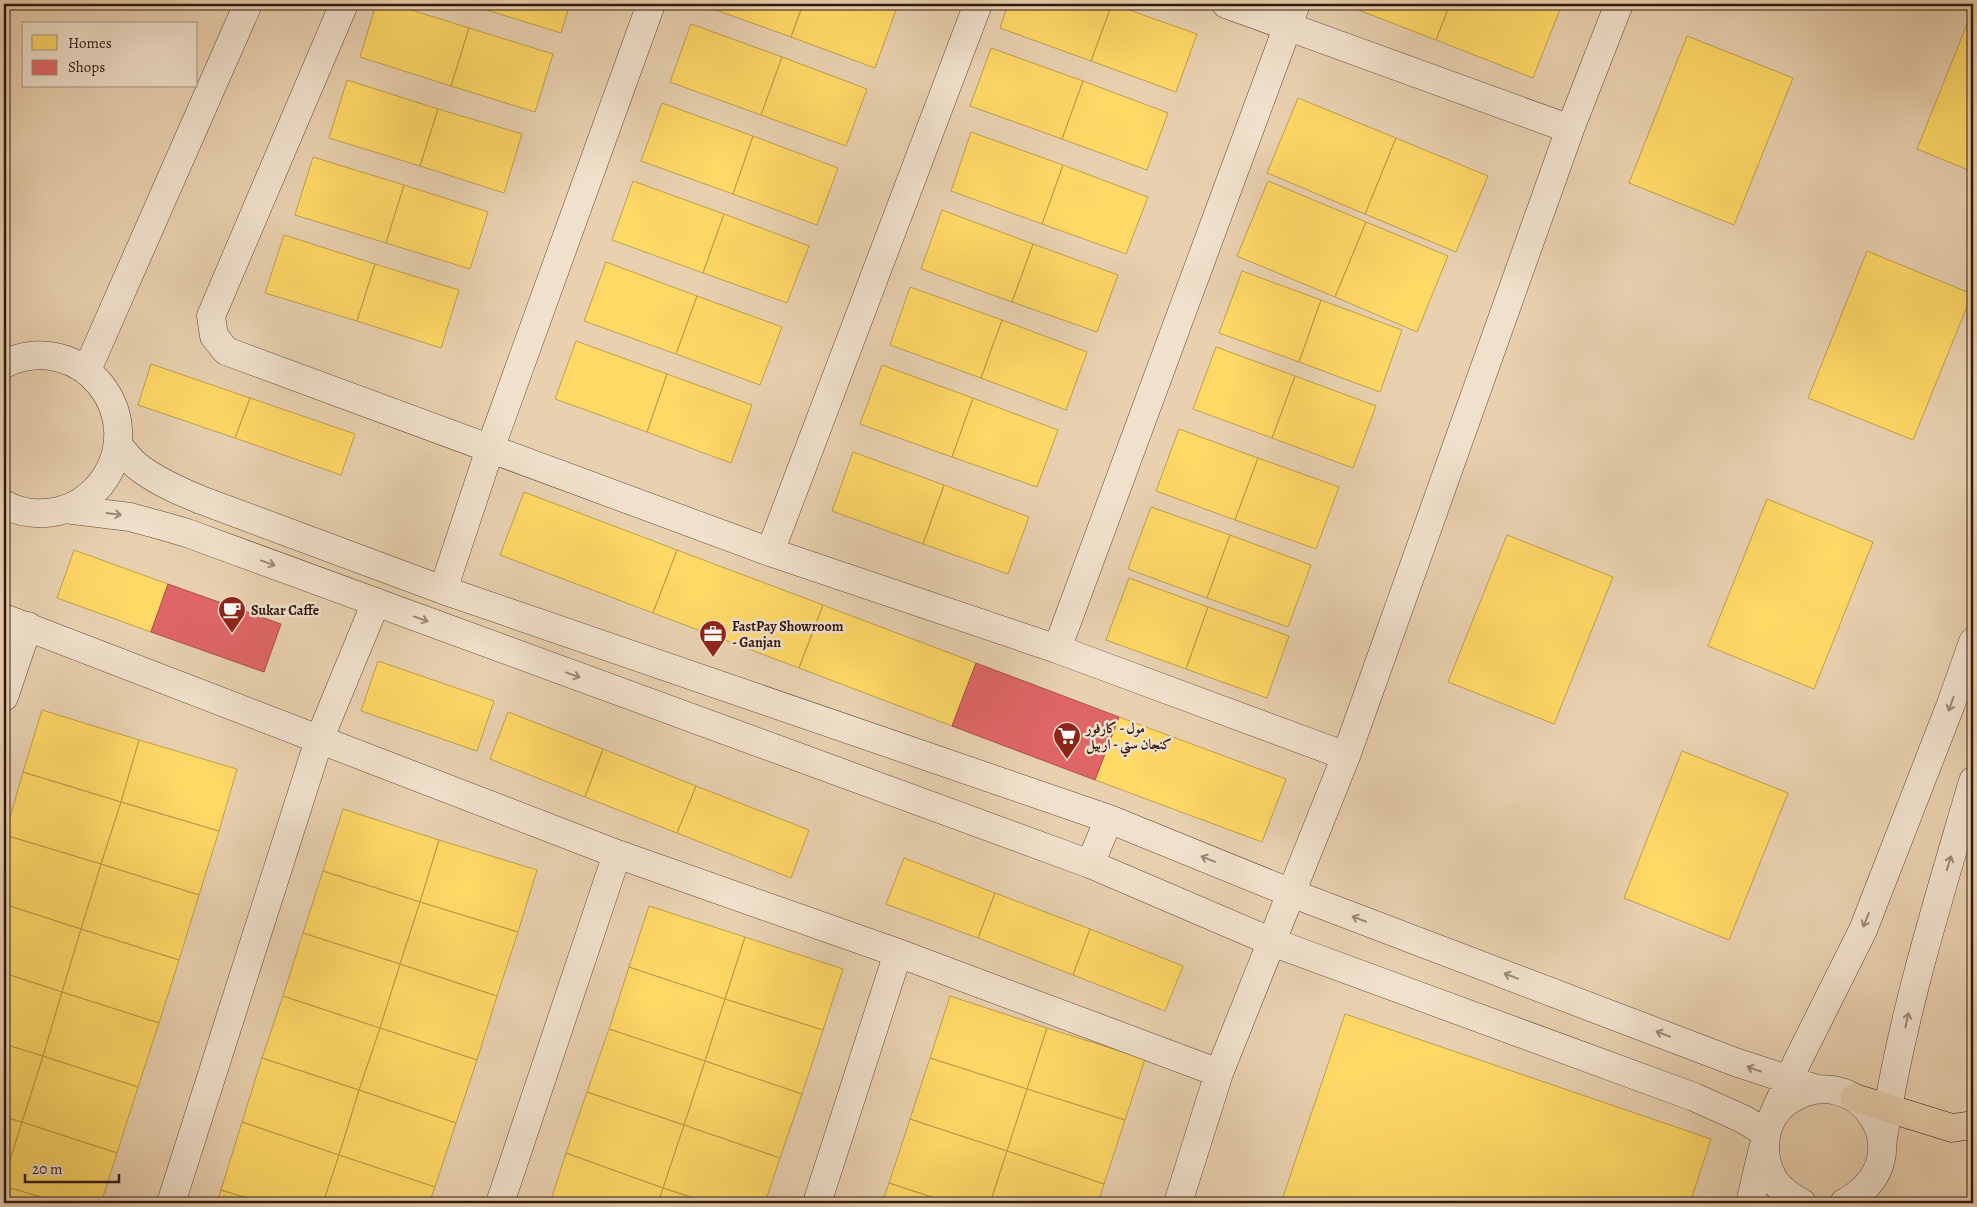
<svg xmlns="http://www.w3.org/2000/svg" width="1977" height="1207" font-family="Alegreya,Amiri,serif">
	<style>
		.homes { fill: #ffd966; stroke: #c19f4c }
		.shops { fill: #e06666; stroke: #ab4f4c }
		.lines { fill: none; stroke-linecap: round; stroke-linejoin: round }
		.minor-casing { stroke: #5e4637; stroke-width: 29 }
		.highway-casing { stroke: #30180f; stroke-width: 29 }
		.minor { stroke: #f1e1cc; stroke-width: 28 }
		.highway { stroke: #e9d1b0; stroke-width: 28 }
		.oneway { stroke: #9a8777 }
		.labels { text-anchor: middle; stroke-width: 5; stroke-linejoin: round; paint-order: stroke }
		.poi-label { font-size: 14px; font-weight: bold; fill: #30180f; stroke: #f1e1cc; text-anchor: start }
	</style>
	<rect width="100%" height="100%" fill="#e9d1b0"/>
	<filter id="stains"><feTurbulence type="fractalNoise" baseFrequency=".004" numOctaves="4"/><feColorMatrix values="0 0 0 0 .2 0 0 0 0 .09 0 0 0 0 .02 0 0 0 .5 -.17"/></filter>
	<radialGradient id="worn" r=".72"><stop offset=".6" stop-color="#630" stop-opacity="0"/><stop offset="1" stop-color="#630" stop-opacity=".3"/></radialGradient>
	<!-- homes -->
	<path class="homes" d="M 376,4 L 392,4 L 469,28 L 451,86 L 360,57 Z
		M 478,4 L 570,4 L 561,33 L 477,7 Z
		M 699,4 L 803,4 L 791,37 Z
		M 803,4 L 878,4 L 896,10 L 875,68 L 791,37 Z
		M 1008,4 L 1112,4 L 1091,61 L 1000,28 Z
		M 1112,4 L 1197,34 L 1176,92 L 1091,61 Z
		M 1343,4 L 1450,4 L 1436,40 Z
		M 1450,4 L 1562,4 L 1533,78 L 1436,40 Z
		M 1973,9 L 1973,172 L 1917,149 Z
		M 691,24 L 782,57 L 761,115 L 670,82 Z
		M 469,28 L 553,54 L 535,112 L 451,86 Z
		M 1687,36 L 1793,78 L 1734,225 L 1629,183 Z
		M 991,48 L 1083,81 L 1062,139 L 970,106 Z
		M 782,57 L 867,89 L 846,146 L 761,115 Z
		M 347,80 L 438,109 L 420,166 L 329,138 Z
		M 1083,81 L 1168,113 L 1147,170 L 1062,139 Z
		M 1298,98 L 1396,138 L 1365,214 L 1267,173 Z
		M 662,103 L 753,136 L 733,194 L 641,161 Z
		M 438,109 L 522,134 L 504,193 L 420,166 Z
		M 971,132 L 1063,165 L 1042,224 L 951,191 Z
		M 753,136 L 838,168 L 817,225 L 733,194 Z
		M 1396,138 L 1488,176 L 1456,252 L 1365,214 Z
		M 313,157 L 404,185 L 386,243 L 295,215 Z
		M 1063,165 L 1148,197 L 1126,254 L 1042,224 Z
		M 633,181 L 724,214 L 703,273 L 612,240 Z
		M 1268,181 L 1366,222 L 1335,297 L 1237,256 Z
		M 404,185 L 488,212 L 470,269 L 386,243 Z
		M 942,210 L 1033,244 L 1012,302 L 921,269 Z
		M 724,214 L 809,246 L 787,303 L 703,273 Z
		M 1366,222 L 1448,256 L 1417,332 L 1335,297 Z
		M 284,235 L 375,264 L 357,321 L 265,293 Z
		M 1033,244 L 1118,275 L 1097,332 L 1012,302 Z
		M 1867,251 L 1972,294 L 1913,440 L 1808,398 Z
		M 606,262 L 697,296 L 676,354 L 584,321 Z
		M 375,264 L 459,290 L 441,348 L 357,321 Z
		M 1242,271 L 1321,300 L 1299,362 L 1219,333 Z
		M 910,287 L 1002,320 L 981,378 L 890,345 Z
		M 697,296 L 782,327 L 760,385 L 676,354 Z
		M 1321,300 L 1402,330 L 1380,392 L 1299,362 Z
		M 1002,320 L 1087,352 L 1066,410 L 981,378 Z
		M 576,341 L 667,374 L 647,432 L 555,399 Z
		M 1216,347 L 1295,376 L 1272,438 L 1193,409 Z
		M 151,364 L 250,398 L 235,438 L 138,405 Z
		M 882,365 L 973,398 L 952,457 L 860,424 Z
		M 667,374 L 752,405 L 731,463 L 647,432 Z
		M 1295,376 L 1376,406 L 1353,468 L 1272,438 Z
		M 250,398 L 355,434 L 341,475 L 235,438 Z
		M 973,398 L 1058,430 L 1037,487 L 952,457 Z
		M 1179,429 L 1258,458 L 1235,520 L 1156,491 Z
		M 853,452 L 944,485 L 923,544 L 832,511 Z
		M 1258,458 L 1339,487 L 1316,549 L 1235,520 Z
		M 944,485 L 1029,517 L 1008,574 L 923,544 Z
		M 524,492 L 677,550 L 653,613 L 500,555 Z
		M 1767,499 L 1873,542 L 1814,689 L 1708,646 Z
		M 1151,507 L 1230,535 L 1207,598 L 1128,569 Z
		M 1230,535 L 1311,565 L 1288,627 L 1207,598 Z
		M 1507,535 L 1613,577 L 1554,724 L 1448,682 Z
		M 74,550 L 168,584 L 151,632 L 57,598 Z
		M 677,550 L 823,605 L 799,668 L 653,613 Z
		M 1129,578 L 1208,607 L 1186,669 L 1106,640 Z
		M 823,605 L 976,663 L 952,726 L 799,668 Z
		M 1208,607 L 1289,636 L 1267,698 L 1186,669 Z
		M 378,661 L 494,701 L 477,751 L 361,711 Z
		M 42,710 L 139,740 L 121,802 L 23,772 Z
		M 508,712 L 603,749 L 585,797 L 490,759 Z
		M 1119,717 L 1286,779 L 1262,842 L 1095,780 Z
		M 139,740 L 237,769 L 219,831 L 121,802 Z
		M 603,749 L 696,786 L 677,833 L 585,797 Z
		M 1682,751 L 1788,793 L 1729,940 L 1624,898 Z
		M 23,772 L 121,802 L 101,864 L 5,835 Z
		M 696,786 L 809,830 L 791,878 L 677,833 Z
		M 121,802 L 219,831 L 199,895 L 101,864 Z
		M 343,809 L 439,840 L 420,902 L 323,871 Z
		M 5,835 L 101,864 L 81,929 L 4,904 Z
		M 439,840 L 537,870 L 518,932 L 420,902 Z
		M 904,858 L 995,893 L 978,938 L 886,904 Z
		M 101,864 L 199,895 L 179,960 L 81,929 Z
		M 323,871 L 420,902 L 400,964 L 303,933 Z
		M 995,893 L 1090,929 L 1073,975 L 978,938 Z
		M 420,902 L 518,932 L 497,996 L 400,964 Z
		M 4,904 L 81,929 L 62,992 L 4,973 Z
		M 649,906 L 745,937 L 725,999 L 629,967 Z
		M 81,929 L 179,960 L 159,1023 L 62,992 Z
		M 1090,929 L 1183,966 L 1165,1011 L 1073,975 Z
		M 303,933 L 400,964 L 380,1028 L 283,996 Z
		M 745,937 L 843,969 L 823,1030 L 725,999 Z
		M 400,964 L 497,996 L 477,1060 L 380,1028 Z
		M 629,967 L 725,999 L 705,1061 L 609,1029 Z
		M 4,973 L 62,992 L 43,1056 L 4,1044 Z
		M 62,992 L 159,1023 L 138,1087 L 43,1056 Z
		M 283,996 L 380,1028 L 359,1090 L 262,1058 Z
		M 950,996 L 1047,1028 L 1027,1089 L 930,1058 Z
		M 725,999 L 823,1030 L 802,1094 L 705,1061 Z
		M 1345,1014 L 1711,1139 L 1690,1203 L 1281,1203 Z
		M 380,1028 L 477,1060 L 456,1123 L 359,1090 Z
		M 1047,1028 L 1145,1059 L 1125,1120 L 1027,1089 Z
		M 609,1029 L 705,1061 L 684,1125 L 587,1092 Z
		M 4,1044 L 43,1056 L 22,1122 L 4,1117 Z
		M 43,1056 L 138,1087 L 117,1153 L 22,1122 Z
		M 262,1058 L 359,1090 L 339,1155 L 242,1122 Z
		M 930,1058 L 1027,1089 L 1007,1151 L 910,1119 Z
		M 705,1061 L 802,1094 L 780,1158 L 684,1125 Z
		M 1027,1089 L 1125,1120 L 1104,1184 L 1007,1151 Z
		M 359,1090 L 456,1123 L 435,1187 L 339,1155 Z
		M 587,1092 L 684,1125 L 663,1188 L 566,1153 Z
		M 4,1117 L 22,1122 L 4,1179 Z
		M 910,1119 L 1007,1151 L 990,1203 L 950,1203 L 889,1183 Z
		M 22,1122 L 117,1153 L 101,1203 L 61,1203 L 4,1186 L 4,1179 Z
		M 242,1122 L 339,1155 L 323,1203 L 263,1203 L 221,1190 Z
		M 684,1125 L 780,1158 L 765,1203 L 709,1203 L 663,1188 Z
		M 1007,1151 L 1104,1184 L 1098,1203 L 990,1203 Z
		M 566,1153 L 663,1188 L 658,1203 L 550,1203 Z
		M 339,1155 L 435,1187 L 429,1203 L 323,1203 Z
		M 889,1183 L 950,1203 L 882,1203 Z
		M 4,1186 L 61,1203 L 4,1203 Z
		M 663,1188 L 709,1203 L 658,1203 Z
		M 221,1190 L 263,1203 L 217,1203 Z"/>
	<!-- shops -->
	<path class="shops" d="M 168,584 L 281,624 L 264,672 L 151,632 Z
		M 976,663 L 1119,717 L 1095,780 L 952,726 Z"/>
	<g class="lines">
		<defs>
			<path id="minor" d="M 344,4 L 211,316 L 214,336 L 226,351 L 770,552 L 1057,649 L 1346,756
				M 1226,4 L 1570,129
				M 4,364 C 81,327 153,417 100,485 C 90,497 75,507 59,511 C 40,515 21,514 4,504
				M 87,370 L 248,4
				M 118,445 C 124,452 130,460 137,466 C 156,481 179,491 201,500 L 443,590 L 1109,819 L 1291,893 L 1735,1062 L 1817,1089
				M 65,509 L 130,517 L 163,526 L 187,533 L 1090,864 L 1272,942 L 1694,1097 L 1743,1119 L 1766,1133
				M 770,552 L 978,4
				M 443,590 L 490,449 L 651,4
				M 4,618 L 617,854 L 898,953 L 1219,1073
				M 1057,649 L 1296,4
				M 4,697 L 28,626
				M 1090,864 L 1109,819
				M 1771,1120 L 1797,1062 L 1863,930 L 1951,704 L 1973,642
				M 1882,1145 C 1900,1021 1938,901 1973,781
				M 171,1203 L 319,740 L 376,602
				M 500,1203 L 617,854
				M 817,1203 L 898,953
				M 1178,1203 L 1219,1073 L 1346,756 L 1570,129 L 1619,4
				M 1750,1203 L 1763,1148
				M 1802,1203 C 1778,1190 1766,1176 1765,1147 C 1765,1129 1773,1111 1788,1101 C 1857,1055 1928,1157 1844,1203"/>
			<path id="highway" d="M 1855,1098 L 1952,1128 L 1973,1125"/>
		</defs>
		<!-- minor casing -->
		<use href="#minor" class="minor-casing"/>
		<!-- highway casing -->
		<use href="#highway" class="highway-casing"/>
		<!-- minor -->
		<use href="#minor" class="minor"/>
		<!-- highway -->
		<use href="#highway" class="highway"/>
	</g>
	<!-- one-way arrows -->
	<defs><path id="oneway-shaft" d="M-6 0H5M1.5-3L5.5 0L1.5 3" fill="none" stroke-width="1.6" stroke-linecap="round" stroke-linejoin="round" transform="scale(1.25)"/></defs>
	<g class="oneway">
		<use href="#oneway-shaft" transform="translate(114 514) rotate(8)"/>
		<use href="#oneway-shaft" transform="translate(268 563) rotate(20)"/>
		<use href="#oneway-shaft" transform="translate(421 619) rotate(20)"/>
		<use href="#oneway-shaft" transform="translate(573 675) rotate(20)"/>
		<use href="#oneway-shaft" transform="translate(1951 704) rotate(110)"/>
		<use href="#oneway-shaft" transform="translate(1208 859) rotate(-158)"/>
		<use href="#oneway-shaft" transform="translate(1949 863) rotate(-73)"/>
		<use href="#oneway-shaft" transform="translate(1359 919) rotate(-159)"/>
		<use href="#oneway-shaft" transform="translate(1866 920) rotate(112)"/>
		<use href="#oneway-shaft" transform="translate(1511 976) rotate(-159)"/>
		<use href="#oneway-shaft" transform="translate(1907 1020) rotate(-78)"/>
		<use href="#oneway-shaft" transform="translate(1663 1034) rotate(-159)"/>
		<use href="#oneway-shaft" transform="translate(1754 1069) rotate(-160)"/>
	</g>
	<!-- icons -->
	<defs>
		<symbol id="cafe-pin" viewBox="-11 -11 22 30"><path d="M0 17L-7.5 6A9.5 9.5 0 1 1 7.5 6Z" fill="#8f2418" stroke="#f1e1cc"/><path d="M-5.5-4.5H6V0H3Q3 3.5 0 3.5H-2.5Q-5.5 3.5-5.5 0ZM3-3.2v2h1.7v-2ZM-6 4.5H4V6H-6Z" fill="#fff"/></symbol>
		<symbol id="office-pin" viewBox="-11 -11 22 30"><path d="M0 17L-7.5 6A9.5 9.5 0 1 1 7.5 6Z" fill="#8f2418" stroke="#f1e1cc"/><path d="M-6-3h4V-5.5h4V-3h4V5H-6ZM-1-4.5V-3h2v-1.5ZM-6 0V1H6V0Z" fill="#fff"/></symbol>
		<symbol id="supermarket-pin" viewBox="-11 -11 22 30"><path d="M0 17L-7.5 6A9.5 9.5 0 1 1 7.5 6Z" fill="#8f2418" stroke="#f1e1cc"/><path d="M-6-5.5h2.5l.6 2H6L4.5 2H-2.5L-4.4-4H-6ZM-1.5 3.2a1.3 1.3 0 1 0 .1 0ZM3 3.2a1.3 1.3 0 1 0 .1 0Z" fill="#fff"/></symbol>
	</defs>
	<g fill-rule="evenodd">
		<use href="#cafe-pin" x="216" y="594" width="32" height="43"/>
		<use href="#office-pin" x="697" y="618" width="32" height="43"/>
		<use href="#supermarket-pin" x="1051" y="720" width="32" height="43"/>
	</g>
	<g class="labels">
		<!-- poi labels -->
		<g class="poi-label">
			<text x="251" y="615">Sukar Caffe</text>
			<text x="732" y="631">FastPay Showroom<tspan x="732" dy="16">- Ganjan</tspan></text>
			<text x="1086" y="733">مول - كارفور<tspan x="1086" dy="16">كنجان ستي - اربيل</tspan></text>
		</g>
	</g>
	<!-- margin -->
	<rect width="1977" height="1207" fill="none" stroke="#e9d1b0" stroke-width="20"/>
	<rect x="5" y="5" width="1967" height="1197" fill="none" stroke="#30180f" stroke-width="2.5"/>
	<rect x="10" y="10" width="1957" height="1187" fill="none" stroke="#30180f"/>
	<!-- legend -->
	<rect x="22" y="22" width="175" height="65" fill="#f1e1cc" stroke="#a49180"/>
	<rect x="32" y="35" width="25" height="15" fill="#ffd966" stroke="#a49180"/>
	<text x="68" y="48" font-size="15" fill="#30180f">Homes</text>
	<rect x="32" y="60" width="25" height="15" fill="#e06666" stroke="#a49180"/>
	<text x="68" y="72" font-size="15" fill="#30180f">Shops</text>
	<!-- scale -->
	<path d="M25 1174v8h94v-8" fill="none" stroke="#30180f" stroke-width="2.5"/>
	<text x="32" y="1174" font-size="15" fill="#30180f" stroke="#f1e1cc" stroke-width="4" paint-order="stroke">20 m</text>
	<rect width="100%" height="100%" filter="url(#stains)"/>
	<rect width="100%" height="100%" fill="url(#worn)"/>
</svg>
